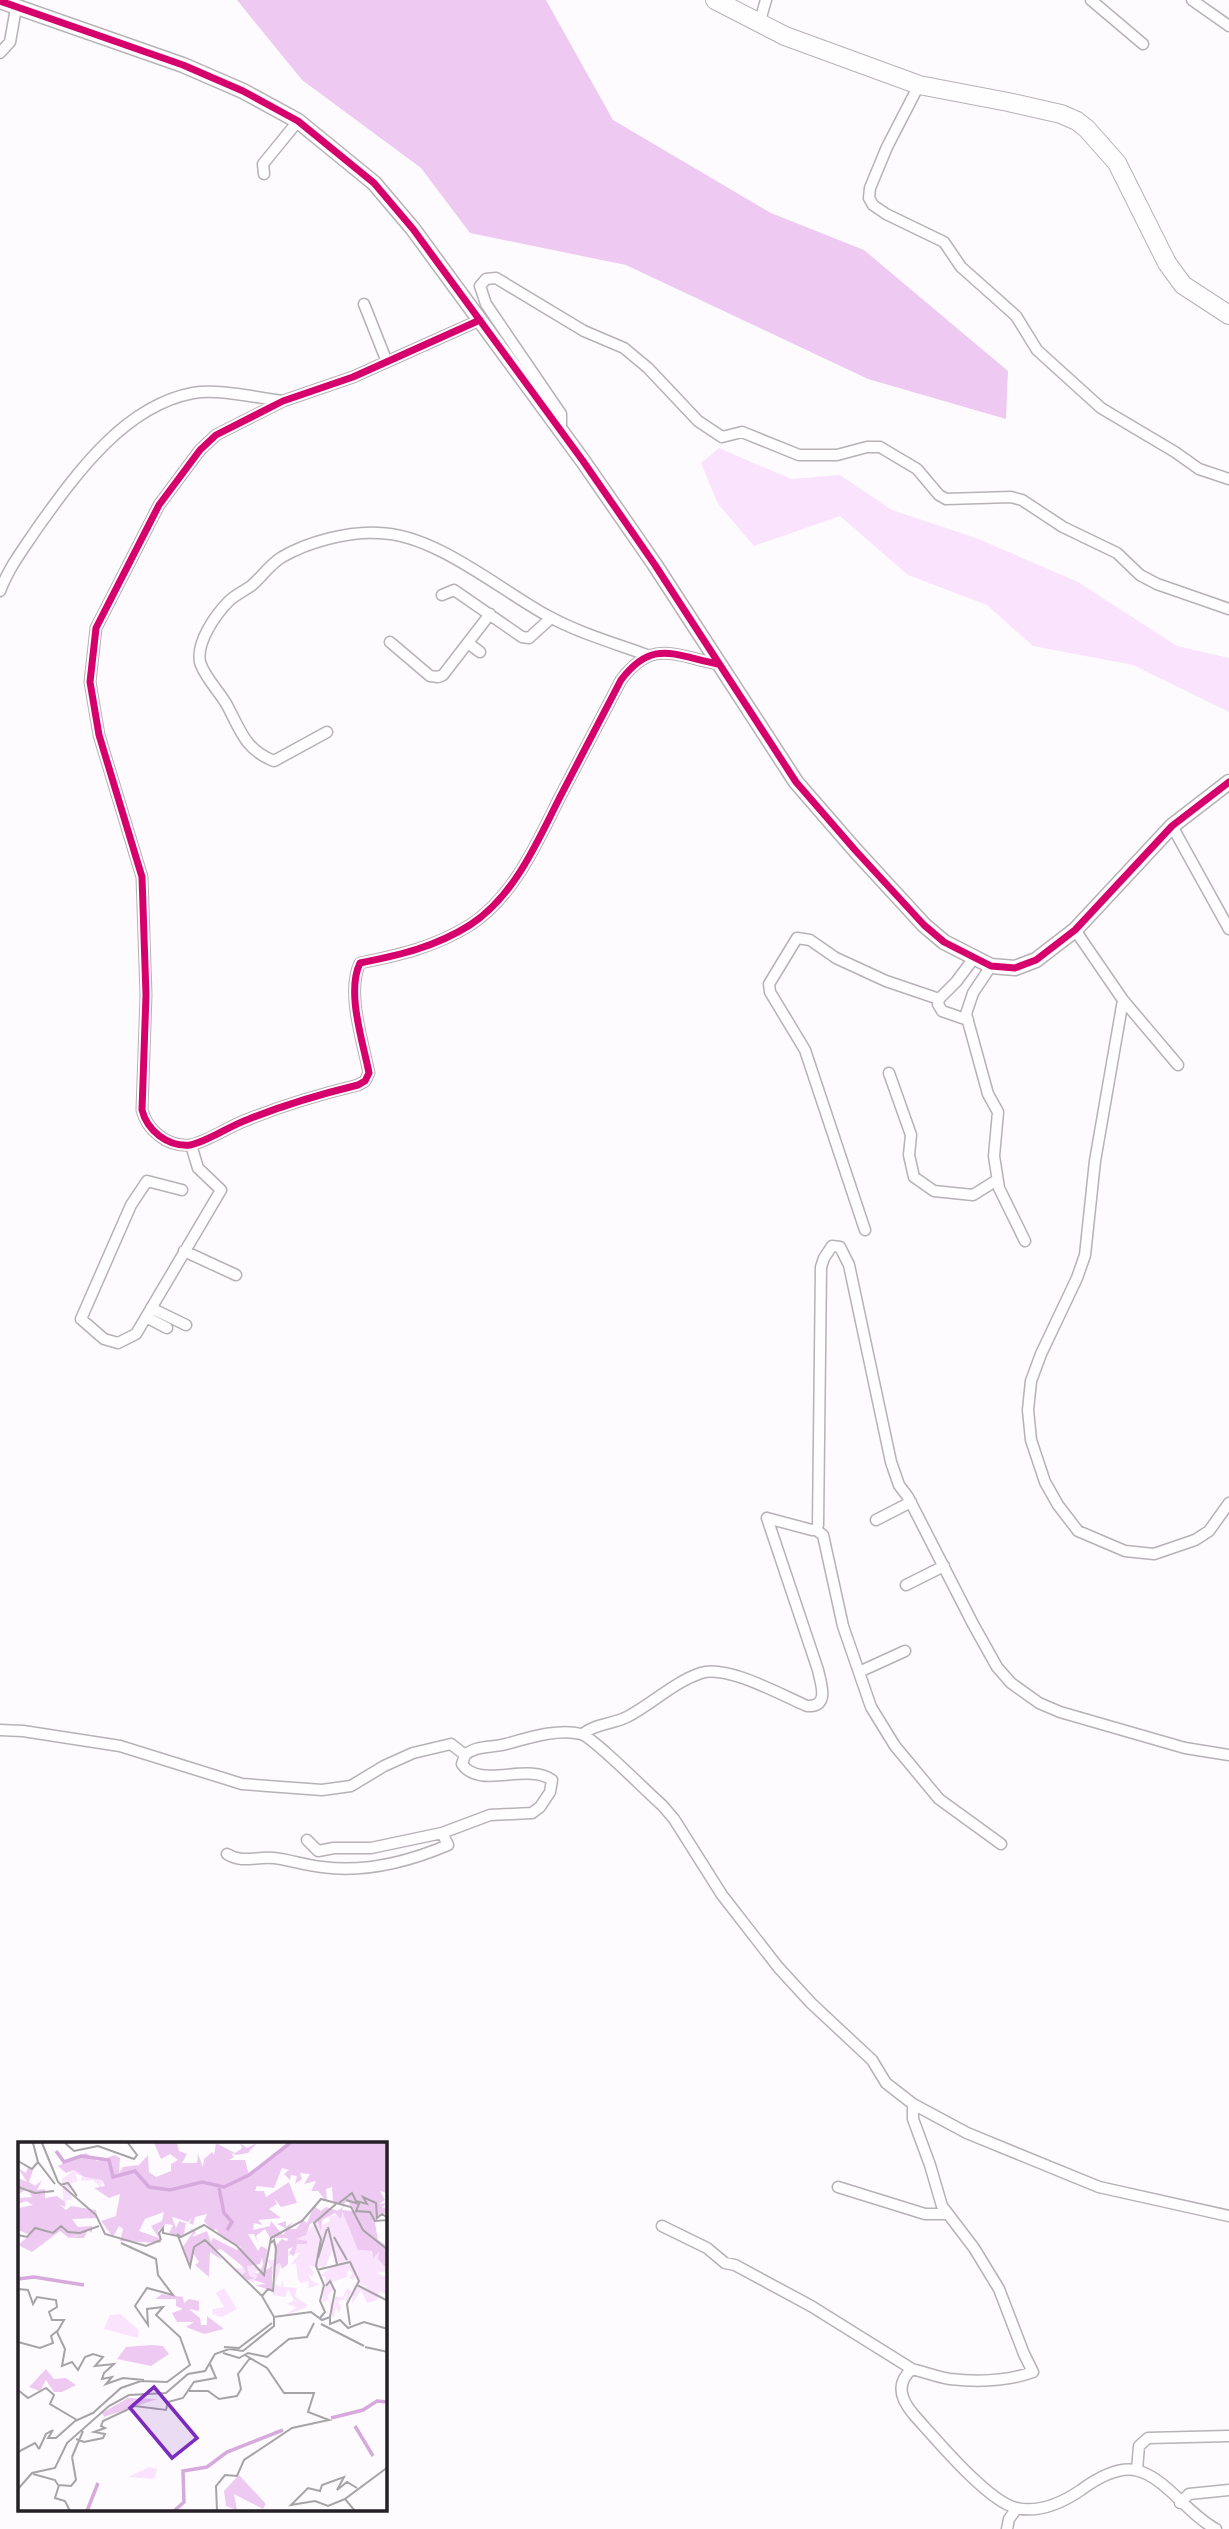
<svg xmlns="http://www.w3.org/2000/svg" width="1229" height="2529" font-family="Cabin,sans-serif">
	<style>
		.green { fill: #fae3fd }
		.forest { fill: #eecaf3 }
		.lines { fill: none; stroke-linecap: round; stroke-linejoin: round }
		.minor-casing { stroke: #b6b2b6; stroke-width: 13 }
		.tertiary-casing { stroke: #b6b2b6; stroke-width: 17 }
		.primary-casing { stroke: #b6b2b6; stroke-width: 20 }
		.minor { stroke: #fffeff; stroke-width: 10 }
		.tertiary { stroke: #fffeff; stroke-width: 14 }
		.primary { stroke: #fffeff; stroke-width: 18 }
		.cycleway-casing { stroke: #fefafe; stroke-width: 11 }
		.cycleway { stroke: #d6006c; stroke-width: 7 }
		.inset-river { fill: none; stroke: #d6aadc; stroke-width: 3.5 }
		.inset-road { fill: none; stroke: #a7a3a7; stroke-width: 2 }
		.view { fill: #7b2cbf; fill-opacity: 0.15; stroke: #7b2cbf; stroke-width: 3.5 }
		.inset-edge { fill: none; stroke: #251f26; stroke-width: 3.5 }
	</style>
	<rect width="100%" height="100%" fill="#fdfbfd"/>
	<!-- green -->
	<path class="green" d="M 719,448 L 791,479 L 840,475 L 892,510 L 976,538 L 1078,582 L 1177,646 L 1229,658 L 1229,712 L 1133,665 L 1033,646 L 987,605 L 908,575 L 840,516 L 754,546 L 718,504 L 701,463 Z"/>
	<!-- forest -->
	<path class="forest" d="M 237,0 L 546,0 L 613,120 L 771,213 L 864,250 L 1008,371 L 1006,419 L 868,379 L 626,265 L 470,233 L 421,168 L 302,80 Z"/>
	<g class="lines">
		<defs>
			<path id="minor" d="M 1091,0 L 1143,44
				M 1192,0 L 1229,26
				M 759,24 L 766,0
				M 0,53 L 10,42 L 16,8
				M 919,85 L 887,147 L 870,188 L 869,198 L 873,205 L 886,214 L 944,242 L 961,267 L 1016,316 L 1037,350 L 1101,408 L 1175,452 L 1199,469 L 1229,479
				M 264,174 L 263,164 L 298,121
				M 364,304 L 387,362
				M 480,320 L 353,377 L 283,401 L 216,435 L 200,450 L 159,505 L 96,628 L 90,682 L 99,735 L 142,877 L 146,995 L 142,1110 C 147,1130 167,1147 190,1145 C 207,1142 231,1125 249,1119 C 284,1105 321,1094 358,1085 L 365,1081 L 369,1073 C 363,1042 346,992 360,963 C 400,955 435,947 470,925 C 515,896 538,840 561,795 C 581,757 601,719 621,680 C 652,639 673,655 718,664
				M 561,432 L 561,414 L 486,304 L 480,286 L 486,279 L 496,278 L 584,331 L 624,348 L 648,368 L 698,421 L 722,437 L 742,432 L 799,455 L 837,455 L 867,447 L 880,447 L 917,469 L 939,495 L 946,499 L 1011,497 L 1022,500 L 1063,527 L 1117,553 L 1140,575 L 1157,584 L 1229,609
				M 0,591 C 9,567 24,548 38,527 C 76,474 124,406 193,393 C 218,388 257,398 283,401
				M 442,595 L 454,590 L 522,637 L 529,638 L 551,618
				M 390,642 L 430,676 L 438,677 L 443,675 L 490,614
				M 468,643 L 480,652
				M 327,732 L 274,761 C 246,750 241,732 228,707 C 221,693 204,677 200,662 C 196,642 216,614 229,601 C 235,595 244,591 251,586 C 262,577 269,565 282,557 C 308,542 348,531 379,533 C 435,534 500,590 548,616 C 579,633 614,643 647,655
				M 1172,826 L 1229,929
				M 1075,930 L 1123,1000 L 1178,1065
				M 991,966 L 973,993 L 966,1014 L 988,1094 L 998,1112 L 994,1156 L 999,1188 L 1025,1241
				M 939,999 L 938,1004 L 942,1011 L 968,1020
				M 1123,1000 L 1095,1161 L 1085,1255 L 1077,1278 L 1041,1354 L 1031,1381 L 1028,1410 L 1031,1440 L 1045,1482 L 1058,1505 L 1078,1531 L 1125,1551 L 1154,1554 L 1195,1540 L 1209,1531 L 1229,1503
				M 889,1073 L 911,1135 L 909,1155 L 914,1177 L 934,1191 L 973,1195 L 997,1180
				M 182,1190 L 147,1181 L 131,1205 L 81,1319 L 104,1339 L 118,1343 L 136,1334 L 221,1190 L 198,1168 L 191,1145
				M 865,1230 L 805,1050 L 770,992 L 769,984 L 797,938 L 810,940 L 836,958 L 886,981 L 939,999 L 956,982 L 974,958
				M 184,1251 L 236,1275
				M 151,1308 L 186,1325
				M 146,1317 L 167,1328
				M 767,1518 L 812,1530 L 816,1530 L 818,1525 L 821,1267 L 824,1258 L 832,1246 L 840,1247 L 849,1265 L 891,1462 L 899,1485 L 908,1497 L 973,1624 L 997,1667 L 1011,1683 L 1039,1703 L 1060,1712 L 1185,1748 L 1229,1755
				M 876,1520 L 911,1502
				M 816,1530 L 823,1535 L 843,1626 L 871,1707 L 895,1746 L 939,1799 L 1001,1844
				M 906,1585 L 944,1566
				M 859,1672 L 905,1651
				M 0,1730 L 23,1731 L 120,1746 L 242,1784 L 322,1790 L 351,1786 L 384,1766 L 413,1753 L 451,1744 L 465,1755 C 476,1745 492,1748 506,1744 C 528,1738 558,1728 581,1734 C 593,1737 648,1793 662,1805 L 674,1819 L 722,1895 L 778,1967 L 811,2003 L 872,2060 L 886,2083 L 913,2104 L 967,2133 L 1099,2187 L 1229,2216
				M 583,1734 C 594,1724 613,1724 627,1717 C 652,1704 674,1682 701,1673 C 727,1664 783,1696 807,1706 C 830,1707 821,1684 818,1670 L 767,1518
				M 307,1840 L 318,1851 L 334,1848 L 371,1848 L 442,1833 L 490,1815 L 532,1813 L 540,1807 L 550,1792 L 552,1780 C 528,1762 479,1790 462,1764 L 465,1755
				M 227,1854 C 243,1864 256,1856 274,1858 C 290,1860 305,1865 322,1867 C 365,1873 408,1862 448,1845 L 442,1833
				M 913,2104 L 913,2119 L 930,2165 L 942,2206 L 974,2248 L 999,2289 L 1024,2354 L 1033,2372 C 1008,2381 977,2382 950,2379 C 937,2377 924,2372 912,2369 C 895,2384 901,2400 914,2415 C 935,2438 987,2501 1016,2508 C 1039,2513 1062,2503 1081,2490 C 1096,2479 1116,2467 1135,2470 C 1165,2476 1188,2515 1216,2529
				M 838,2187 L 925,2214 L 947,2214
				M 662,2226 L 707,2248 L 725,2263 L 735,2265 L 811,2306 L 912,2369
				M 1137,2470 L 1139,2446 L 1148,2438 L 1229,2436
				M 1180,2503 L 1189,2494 L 1229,2490
				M 1007,2529 L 1009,2519 L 1017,2508"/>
			<path id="tertiary" d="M 0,1 L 183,65 L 243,91 L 298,121 L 374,183 L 413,229 L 583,461 L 655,565 L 796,782 L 855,850 L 924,925 L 944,942 L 991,966 L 1015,968 L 1036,960 L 1075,930 L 1172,826 L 1229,782"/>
			<path id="primary" d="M 715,0 L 785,36 L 919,85 L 1008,102 L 1061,114 L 1077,121 L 1087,129 L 1117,163 L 1167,263 L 1183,285 L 1229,315"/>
		</defs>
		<!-- minor casing -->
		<use href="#minor" class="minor-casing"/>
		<!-- tertiary casing -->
		<use href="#tertiary" class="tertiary-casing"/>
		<!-- primary casing -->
		<use href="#primary" class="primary-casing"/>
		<!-- minor -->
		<use href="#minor" class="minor"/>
		<!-- tertiary -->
		<use href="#tertiary" class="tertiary"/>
		<!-- primary -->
		<use href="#primary" class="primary"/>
		<defs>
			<path id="cycleway" d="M 0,1 L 183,65 L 243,91 L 298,121 L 374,183 L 413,229 L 583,461 L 655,565 L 796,782 L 855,850 L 924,925 L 944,942 L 991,966 L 1015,968 L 1036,960 L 1075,930 L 1172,826 L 1229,782
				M 480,320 L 353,377 L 283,401 L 216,435 L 200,450 L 159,505 L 96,628 L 90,682 L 99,735 L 142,877 L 146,995 L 142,1110 C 147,1130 167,1147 190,1145 C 207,1142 231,1125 249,1119 C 284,1105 321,1094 358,1085 L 365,1081 L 369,1073 C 363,1042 346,992 360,963 C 400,955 435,947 470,925 C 515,896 538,840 561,795 C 581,757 601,719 621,680 C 652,639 673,655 718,664"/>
		</defs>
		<!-- cycleway casing -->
		<use href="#cycleway" class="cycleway-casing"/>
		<!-- cycleway -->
		<use href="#cycleway" class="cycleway"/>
	</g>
	<!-- overview -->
	<g transform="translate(18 2142)">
		<rect width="369" height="369" fill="#fdfbfd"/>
		<path d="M 56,28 L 84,38 L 83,46 L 75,38 L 63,39 L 64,34 L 57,32 L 60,39 L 52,42 L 54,57 L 45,60 L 44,37 ZM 320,67 L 327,69 L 332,90 L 339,96 L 335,98 L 343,99 L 341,108 L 353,109 L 355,115 L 358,110 L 367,113 L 369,129 L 358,131 L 369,135 L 369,152 L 362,149 L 359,158 L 349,161 L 343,148 L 334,162 L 336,139 L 336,144 L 350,145 L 340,141 L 340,129 L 335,138 L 331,136 L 335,131 L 330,128 L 329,135 L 311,141 L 316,147 L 309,154 L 316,166 L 317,154 L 324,156 L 330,146 L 333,149 L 328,164 L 329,151 L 325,158 L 320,159 L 323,165 L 321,171 L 318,165 L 315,177 L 311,158 L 304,160 L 308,135 L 302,134 L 318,121 L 314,109 L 307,126 L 291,124 L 296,130 L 294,135 L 290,131 L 293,138 L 302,143 L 290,146 L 291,139 L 283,141 L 280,137 L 278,121 L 272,123 L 282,111 L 268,114 L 279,101 L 289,102 L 278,99 L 279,95 L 285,95 L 299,79 L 301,85 L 312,79 L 311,74 L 320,73 ZM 249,117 L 264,120 L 257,142 L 263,145 L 264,137 L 266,145 L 279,146 L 277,154 L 289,163 L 287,166 L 267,173 L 279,165 L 269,162 L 276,158 L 270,148 L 267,155 L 255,153 L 255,135 L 246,136 L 241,129 L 236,130 L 241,134 L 235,141 L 214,127 L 225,126 L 230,133 L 229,124 L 235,122 L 242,127 L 245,133 L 255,134 ZM 206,146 L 219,167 L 204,175 L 194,172 L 195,167 L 206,165 L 198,151 ZM 102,172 L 121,188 L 120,196 L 86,187 L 92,173 ZM 131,325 L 139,327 L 137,337 L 110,335 Z" fill="#fae3fd"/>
		<path d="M 136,1 L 159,1 L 161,9 L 169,12 L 164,21 L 179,21 L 180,12 L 185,25 L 186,17 L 194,10 L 196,13 L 198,1 L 217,11 L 224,6 L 222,1 L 229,6 L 239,1 L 230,11 L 219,13 L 213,11 L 216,15 L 211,18 L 227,18 L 231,33 L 273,1 L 369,1 L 369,51 L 362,49 L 367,58 L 361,62 L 368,61 L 364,66 L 369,65 L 369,72 L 363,71 L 357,81 L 360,98 L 369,104 L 363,104 L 369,108 L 369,127 L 360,117 L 361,110 L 355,116 L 354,109 L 340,108 L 324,69 L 323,77 L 317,71 L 304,78 L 303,89 L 299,78 L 292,82 L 288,93 L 278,97 L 289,99 L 289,102 L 279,102 L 276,114 L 271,111 L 275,105 L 270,107 L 270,122 L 264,127 L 262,121 L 255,124 L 258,113 L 255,100 L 258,103 L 264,97 L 269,99 L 270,96 L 252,96 L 247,87 L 238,94 L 240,101 L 236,92 L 230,92 L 240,109 L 243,104 L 249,107 L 248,127 L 242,132 L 254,124 L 254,149 L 237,143 L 248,142 L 236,138 L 240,134 L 235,130 L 240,132 L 245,123 L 244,115 L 242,122 L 229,124 L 231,134 L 237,136 L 230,138 L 223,133 L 228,130 L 224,124 L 203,107 L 197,109 L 204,118 L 192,110 L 191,135 L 177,123 L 181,120 L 175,111 L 172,122 L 164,106 L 175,90 L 171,86 L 178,90 L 174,95 L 189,89 L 193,100 L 195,96 L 219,108 L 223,105 L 205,97 L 198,87 L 194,89 L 186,79 L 189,72 L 177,75 L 175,83 L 171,81 L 174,76 L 170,80 L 154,75 L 158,86 L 161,79 L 168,81 L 166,92 L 162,95 L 151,91 L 155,83 L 148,82 L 140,89 L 143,101 L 102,99 L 105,87 L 101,84 L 95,95 L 83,79 L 98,74 L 102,52 L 91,56 L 76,46 L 87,44 L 84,38 L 67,35 L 56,28 L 48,31 L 40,24 L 46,21 L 38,11 L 45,19 L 68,11 L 79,19 L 97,13 L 102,16 L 101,31 L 105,25 L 121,23 L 130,13 L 131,30 L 138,35 L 153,29 L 153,22 L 160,18 L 152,12 L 143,17 ZM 264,26 L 271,28 L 266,32 L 272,38 L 273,33 L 279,34 L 277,42 L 284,37 L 282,31 L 292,32 L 286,42 L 298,39 L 293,49 L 300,49 L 309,60 L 308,47 L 314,45 L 315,59 L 324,63 L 330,59 L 335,69 L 324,68 L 326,64 L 320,69 L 308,65 L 303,69 L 296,64 L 289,81 L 285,78 L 278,87 L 270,87 L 275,80 L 268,85 L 268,79 L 259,82 L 269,87 L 265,93 L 253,79 L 252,84 L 235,88 L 236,81 L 245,83 L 240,78 L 263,76 L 251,67 L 259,62 L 256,56 L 263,65 L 279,61 L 271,40 L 248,55 L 246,49 L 237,49 L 239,44 L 256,46 ZM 146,70 L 144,79 L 133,84 L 141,96 L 121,89 L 127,77 ZM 10,25 L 15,28 L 11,40 L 17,44 L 24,38 L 19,48 L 27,47 L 27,56 L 39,54 L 47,60 L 47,65 L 42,63 L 48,68 L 53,64 L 78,68 L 79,76 L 54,77 L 60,85 L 74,84 L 74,91 L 70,88 L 66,96 L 53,96 L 65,92 L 51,96 L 42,89 L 14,110 L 0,103 L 12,93 L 0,88 L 0,66 L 15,63 L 8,59 L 0,62 L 2,56 L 14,55 L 9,46 L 0,53 L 0,36 L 9,40 L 0,26 L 8,31 ZM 144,152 L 165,155 L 166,161 L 171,157 L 181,159 L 181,169 L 171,167 L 182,176 L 183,183 L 189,183 L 189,174 L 206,187 L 186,192 L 168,185 L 176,180 L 159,180 L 154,171 L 165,167 L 158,164 L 158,157 L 137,157 ZM 133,203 L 145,204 L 151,212 L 133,224 L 99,217 L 108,205 ZM 28,227 L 36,237 L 48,236 L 58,243 L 44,250 L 36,250 L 28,238 L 22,249 L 11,245 ZM 110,256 L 139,257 L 86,275 L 84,271 ZM 221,333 L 248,362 L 245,367 L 216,352 L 219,368 L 208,364 L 206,349 Z" fill="#eecaf3" fill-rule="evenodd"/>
		<path class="inset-river" d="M 38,9 L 46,20 L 63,14 L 91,18 L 95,35 L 117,29 L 131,45 L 152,48 L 184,40 L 206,45 L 231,33 L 272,1M 201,46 L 206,71 L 214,80 L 209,88M 0,137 L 16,135 L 66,143M 313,276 L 345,268 L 359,259 L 370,260M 337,284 L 355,314M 69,369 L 80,341M 156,369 L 166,360 L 165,329 L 189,325 L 209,310 L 265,288"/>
		<path class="inset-road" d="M 15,1 L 20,20 L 37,42M 24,1 L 40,40 L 78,73 L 87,92 L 128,104 L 143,98M 47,1 L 56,9 L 80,4 L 116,17 L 119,13 L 110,1M 0,19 L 14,27 L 20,20M 42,43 L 50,41 L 59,54M 0,45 L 17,51 L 36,49M 328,58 L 341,62 L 338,69 L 352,70 L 357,79 L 370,78M 321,61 L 334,51 L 338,59 L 349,62 L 345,55 L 358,61 L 359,76 L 364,72 L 370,76M 310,85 L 319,122M 159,92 L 163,95 L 186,83 L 219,104 L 246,133 L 253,96 L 284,79 L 303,57 L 333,65 L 345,88 L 370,108M 0,93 L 9,95 L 17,86 L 35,91 L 43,84 L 50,90 L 62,91 L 81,84M 316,95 L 329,118M 143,98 L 141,91 L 145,86 L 145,91 L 160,94 L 172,125 L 176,105 L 187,98 L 244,154 L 256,175 L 293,170 L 304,178 L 312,175 L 312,182 L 322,178 L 330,186 L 346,180 L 370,187M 300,116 L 309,87M 299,128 L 332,120 L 341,139 L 329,162 L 332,183M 339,143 L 370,159M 308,144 L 312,139 L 317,149 L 312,175M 0,147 L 10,148 L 15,162 L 19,155 L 38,158 L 39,165 L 31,170 L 34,178 L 46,178 L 39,190 L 47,207 L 44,224 L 54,220 L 60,228 L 67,215 L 75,212 L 85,215 L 77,224 L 96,222 L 86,231 L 84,237 L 94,235 L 88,242 L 105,236 L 126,238M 244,154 L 250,147 L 255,149 L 258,106 L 256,98 L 253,101M 302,176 L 307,170 L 302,159 L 306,143 L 298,124 L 303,97 L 296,81 L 318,62M 303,182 L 346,204M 0,200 L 22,206 L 35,201 L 33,194 L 39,189M 206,205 L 221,206 L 254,181M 347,205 L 370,210M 205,211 L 221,216 L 230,211 L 249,215 L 271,197 L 289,195 L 296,181M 0,248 L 10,256 L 28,246 L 36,253 L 32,262 L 59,278M 171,249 L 190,249 L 201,257 L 219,254 L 223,247 L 220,232 L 232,216M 76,270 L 103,246 L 123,239 L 149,240 L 172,223 L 162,195 L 138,173 L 145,165 L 129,167 L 130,183 L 117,164 L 129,146 L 155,153 L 140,133 L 138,117 L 103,101M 58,297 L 66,300 L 85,296 L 87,292 L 76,290 L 87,286 L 83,284 L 85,279 L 117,264 L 148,268 L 150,260 L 165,256 L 176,240 L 198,236 L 192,222M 21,307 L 28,292 L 35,288 L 30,296 L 38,296 L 57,279 L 77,270M 0,310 L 17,301 L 21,307M 54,315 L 65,289M 15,332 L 37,338 L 40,343M 40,343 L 53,344 L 58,338 L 54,315M 41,343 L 37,356 L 47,359 L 52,369M 0,347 L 14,331 L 37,326 L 49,301 L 91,264 L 111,253 L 148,251 L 170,232 L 187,229 L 197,212 L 211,207 L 225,209 L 256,184 L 256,175M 327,357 L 310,364 L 297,359 L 273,363 L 290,346 L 302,349 L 304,343 L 326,335 L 319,348 L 329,340 L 339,346M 199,369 L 198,344 L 207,333 L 219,334 L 226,318 L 274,286 L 311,278 L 290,270 L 296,251 L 266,251 L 249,226 L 227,213M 337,369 L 327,357 L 370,325"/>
		<path class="view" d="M 136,245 L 179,296 L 154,316 L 112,266 Z"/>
		<rect width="369" height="369" class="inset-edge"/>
	</g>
</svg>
